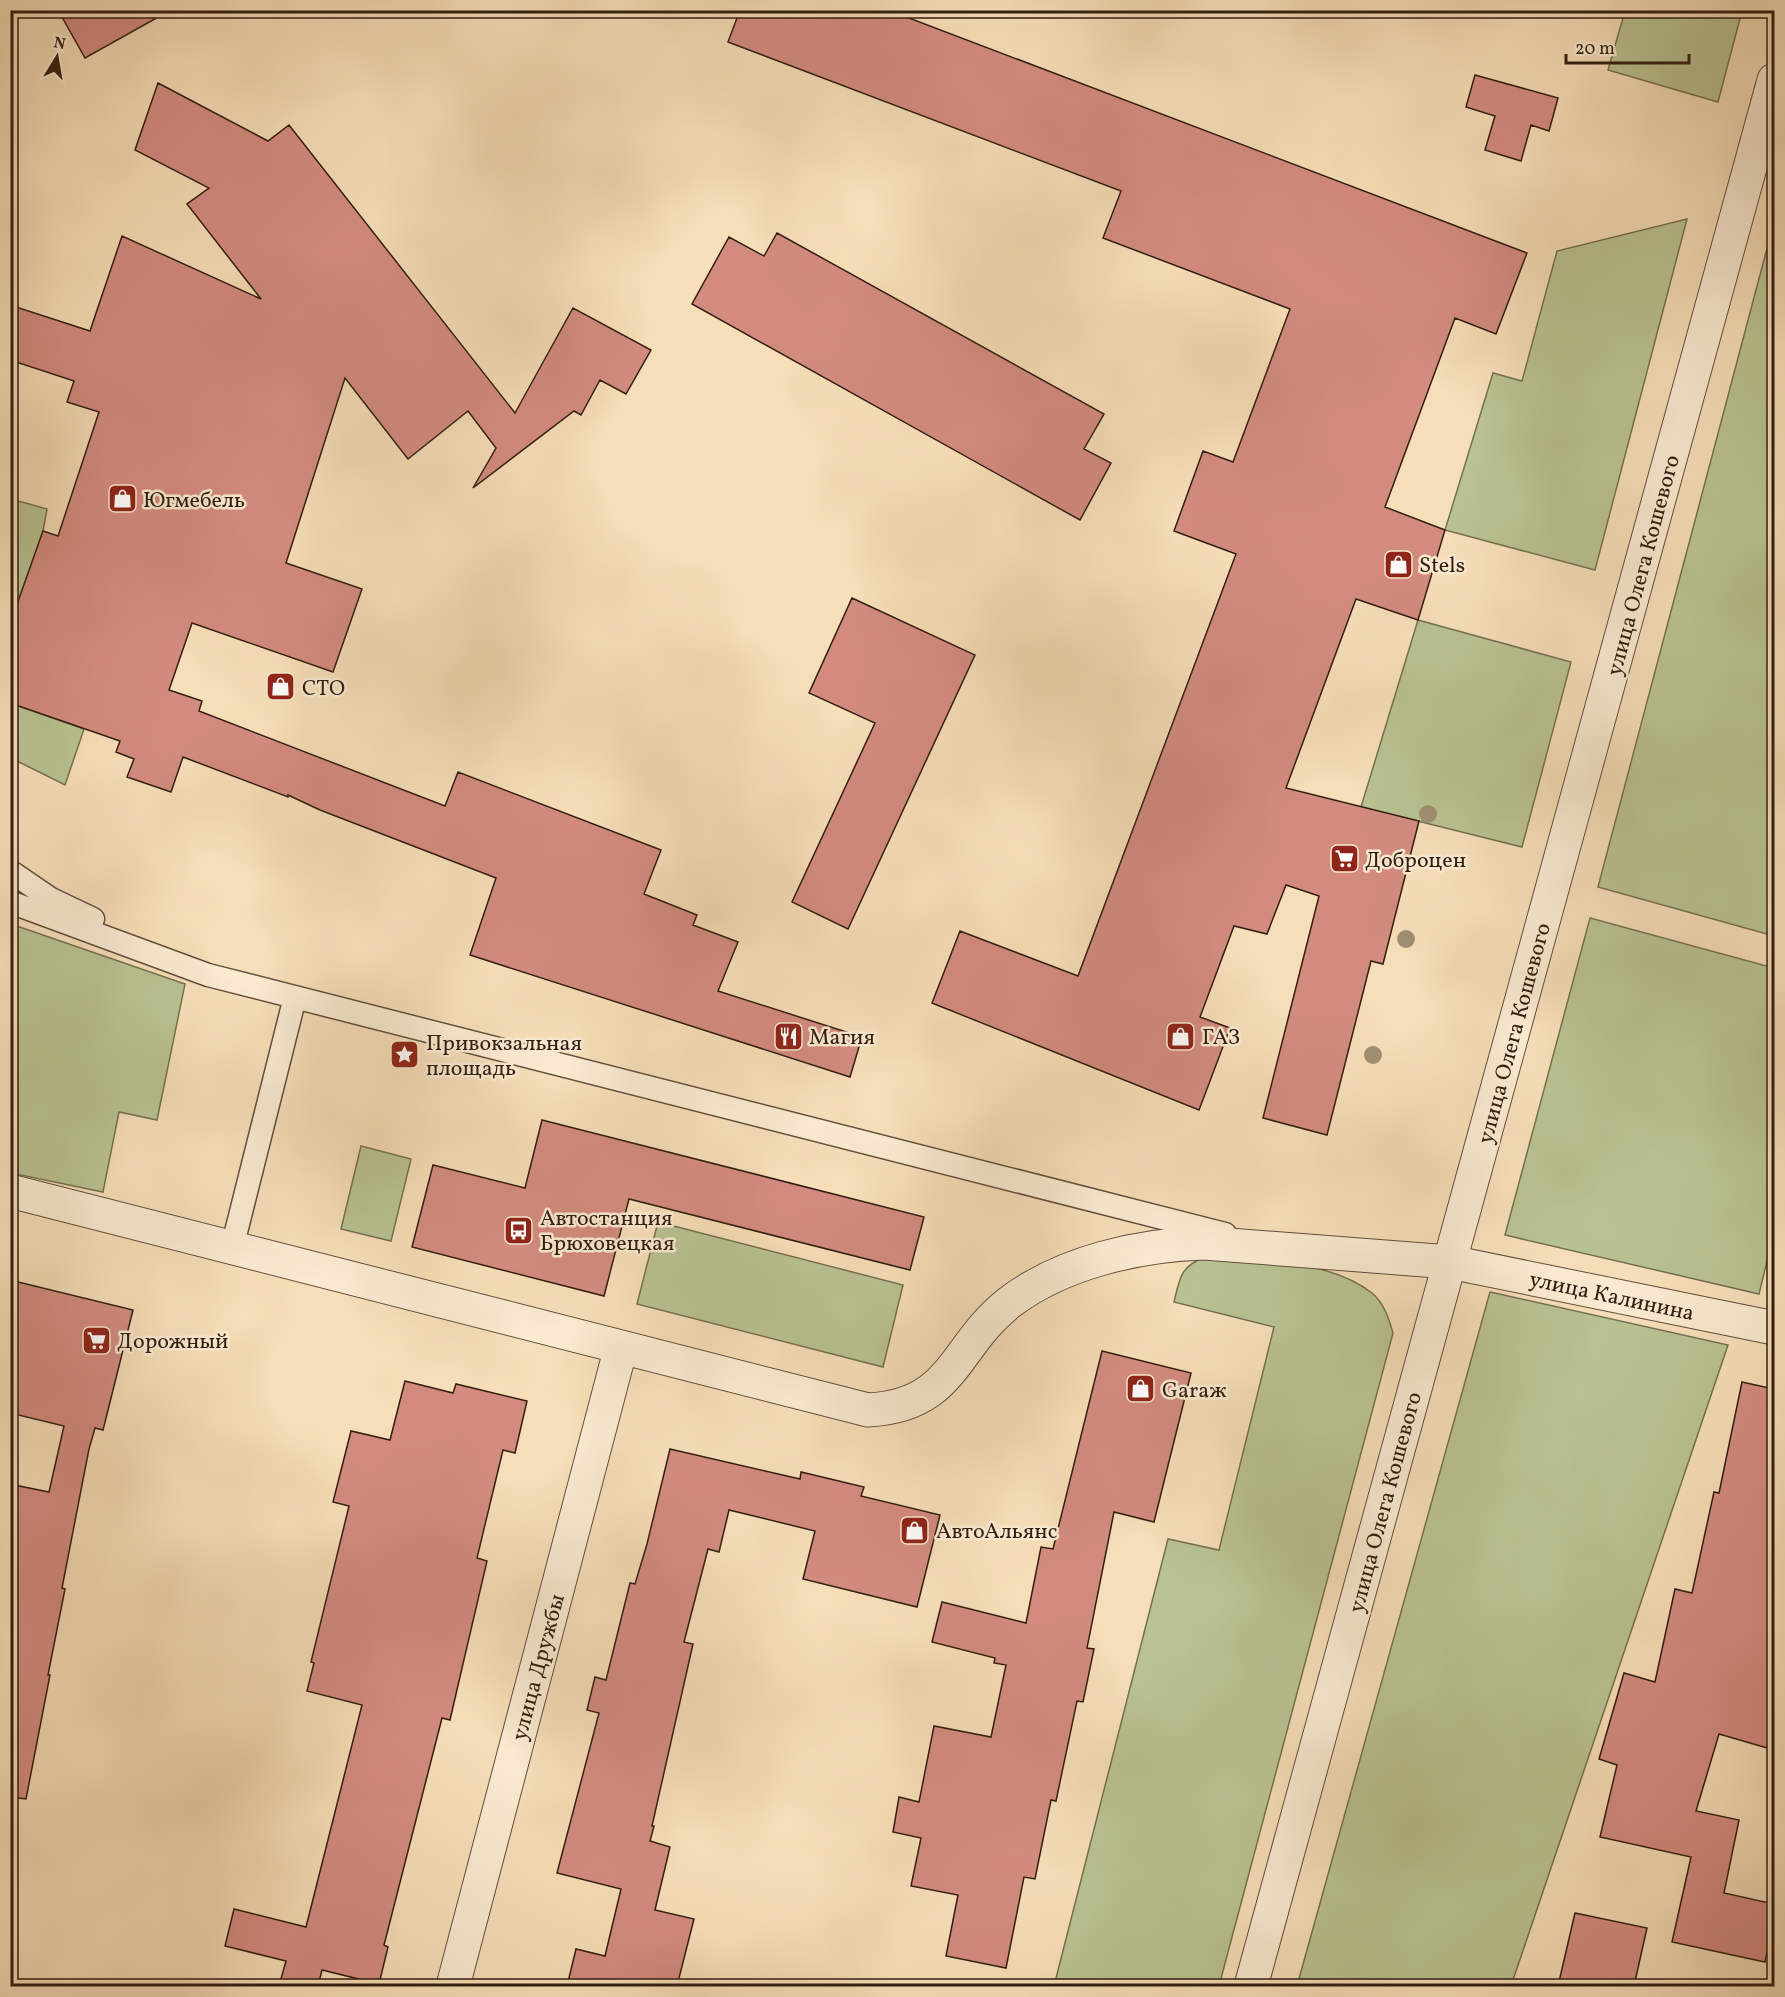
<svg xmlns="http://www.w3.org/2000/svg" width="1785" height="1997" font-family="Vollkorn,serif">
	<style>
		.green { fill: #b9c291; stroke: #767052; stroke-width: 1.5 }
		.building { fill: #d38b80; stroke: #321e12; stroke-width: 1.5 }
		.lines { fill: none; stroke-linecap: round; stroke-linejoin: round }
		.service-casing { stroke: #634e3c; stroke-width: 25 }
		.minor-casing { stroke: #634e3c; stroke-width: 35 }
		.tertiary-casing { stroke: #634e3c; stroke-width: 35 }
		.service { stroke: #f9ead1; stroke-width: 22 }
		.minor { stroke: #f9ead1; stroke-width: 33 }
		.tertiary { stroke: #f9ead1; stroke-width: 33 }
		.tree { fill: #a08f72 }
		.labels { text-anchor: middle; stroke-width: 5; stroke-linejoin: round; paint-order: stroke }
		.poi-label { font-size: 22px; fill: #321e12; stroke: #f9ead1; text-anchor: start }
		.street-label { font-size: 22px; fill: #321e12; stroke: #f9ead1 }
	</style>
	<rect width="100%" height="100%" fill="#f6deb8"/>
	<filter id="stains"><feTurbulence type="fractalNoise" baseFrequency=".00333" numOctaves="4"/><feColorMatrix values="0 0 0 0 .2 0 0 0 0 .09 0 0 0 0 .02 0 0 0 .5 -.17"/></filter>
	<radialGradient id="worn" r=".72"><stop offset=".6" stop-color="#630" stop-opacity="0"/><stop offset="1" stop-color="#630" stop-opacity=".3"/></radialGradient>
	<!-- green -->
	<path class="green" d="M 1625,11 L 1742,11 L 1718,102 L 1608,70 Z
		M 1687,219 L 1595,570 L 1445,530 L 1493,373 L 1522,381 L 1557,251 Z
		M 1774,222 L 1774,936 L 1598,887 Z
		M 11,499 L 47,509 L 43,531 L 11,624 Z
		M 1418,620 L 1571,662 L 1522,847 L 1361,807 Z
		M 10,703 L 84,729 L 65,785 L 11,758 Z
		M 1590,918 L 1774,968 L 1774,1232 L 1759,1294 L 1505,1235 Z
		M 11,924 L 185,984 L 157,1120 L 119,1112 L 103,1192 L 11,1173 Z
		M 361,1146 L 411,1159 L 391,1241 L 341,1229 Z
		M 658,1222 L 903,1285 L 883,1367 L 637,1304 Z
		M 1207,1256 C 1260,1261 1328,1259 1372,1293 C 1384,1303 1389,1319 1393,1333 L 1219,1986 L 1054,1986 L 1168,1539 L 1219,1550 L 1274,1327 L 1174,1302 C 1180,1276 1181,1266 1207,1256 Z
		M 1490,1292 L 1728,1345 L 1511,1986 L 1297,1986 Z"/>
	<!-- building -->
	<path class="building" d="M 58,10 L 171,10 L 85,58 Z
		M 740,10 L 888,10 L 1527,253 L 1496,334 L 1455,318 L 1385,507 L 1445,530 L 1418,620 L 1356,599 L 1286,788 L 1419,821 L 1383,964 L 1371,961 L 1327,1135 L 1263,1118 L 1319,896 L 1286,885 L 1267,934 L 1234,926 L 1200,1017 L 1230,1028 L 1199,1110 L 932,1003 L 960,931 L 1078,976 L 1236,554 L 1174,531 L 1203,451 L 1233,462 L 1290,309 L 1103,238 L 1121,191 L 728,42 Z
		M 1475,75 L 1558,98 L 1549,131 L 1531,125 L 1521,161 L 1485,150 L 1495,116 L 1466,107 Z
		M 158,83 L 268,141 L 289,125 L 515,413 L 573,308 L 651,350 L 626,394 L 600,380 L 581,415 L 574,411 L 473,488 L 496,448 L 468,411 L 408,459 L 345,378 L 286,563 L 362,589 L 333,672 L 192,623 L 169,690 L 202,701 L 199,711 L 445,806 L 458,772 L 661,850 L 644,894 L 697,915 L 693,925 L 738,942 L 718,991 L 862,1037 L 850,1077 L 470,955 L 496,878 L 320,810 L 288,795 L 288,797 L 183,757 L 171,792 L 127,777 L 134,759 L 116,752 L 120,741 L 10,703 L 10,624 L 43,531 L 58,536 L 99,412 L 67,402 L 74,381 L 10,360 L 10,305 L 90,331 L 122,236 L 261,299 L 187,204 L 209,188 L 135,150 Z
		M 777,233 L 1104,414 L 1084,449 L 1111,463 L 1080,520 L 692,304 L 729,237 L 764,256 Z
		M 852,598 L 975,655 L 848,929 L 792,902 L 875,723 L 809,693 Z
		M 542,1120 L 924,1217 L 910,1270 L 629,1199 L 604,1296 L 412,1247 L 433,1165 L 525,1188 Z
		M 10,1280 L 133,1310 L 103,1430 L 95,1428 L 89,1449 L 62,1588 L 65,1589 L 48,1675 L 50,1675 L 26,1799 L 10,1797 L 10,1504 L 14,1485 L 49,1492 L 64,1426 L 10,1413 Z
		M 1102,1351 L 1191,1373 L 1154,1522 L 1114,1512 L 1087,1648 L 1094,1649 L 1083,1702 L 1077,1701 L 1056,1801 L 1051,1800 L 1035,1879 L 1024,1877 L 1006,1968 L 946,1956 L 958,1895 L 911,1886 L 921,1838 L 893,1832 L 899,1797 L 919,1802 L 934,1726 L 991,1737 L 1006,1665 L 994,1663 L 995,1658 L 932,1642 L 942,1602 L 1026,1623 L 1041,1547 L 1053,1549 Z
		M 405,1381 L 453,1393 L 456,1384 L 527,1401 L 515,1453 L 503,1450 L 477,1558 L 487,1561 L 459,1681 L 450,1720 L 442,1718 L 384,1945 L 388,1947 L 379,1984 L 322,1970 L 318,1986 L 279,1986 L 286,1961 L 225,1946 L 234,1909 L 306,1927 L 362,1705 L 307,1691 L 314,1663 L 311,1662 L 349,1506 L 333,1502 L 351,1431 L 390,1440 Z
		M 1742,1382 L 1774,1389 L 1774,1750 L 1719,1734 L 1696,1811 L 1739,1820 L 1724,1893 L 1774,1904 L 1774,1919 L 1765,1962 L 1672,1942 L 1691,1857 L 1600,1837 L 1617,1765 L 1599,1759 L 1624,1673 L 1655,1682 L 1675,1589 L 1692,1593 L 1714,1492 L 1719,1493 Z
		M 670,1449 L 800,1479 L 801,1472 L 864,1487 L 861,1496 L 940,1515 L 917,1607 L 803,1579 L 815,1531 L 729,1510 L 719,1552 L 708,1549 L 684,1642 L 693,1644 L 652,1826 L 654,1826 L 650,1841 L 670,1847 L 655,1910 L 694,1919 L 677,1986 L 567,1986 L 576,1949 L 605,1956 L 621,1889 L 557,1873 L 599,1713 L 587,1710 L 595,1677 L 606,1680 L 630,1583 L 635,1584 L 647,1544 Z
		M 1575,1913 L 1647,1928 L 1634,1986 L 1558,1986 Z"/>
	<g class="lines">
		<defs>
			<path id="service" d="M 10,871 L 51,899 L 93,919
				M 10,902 L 208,975 L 1225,1234
				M 232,1248 L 295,997"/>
			<path id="minor" d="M 10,1191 L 868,1410 C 955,1406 953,1346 1010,1302 C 1063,1262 1139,1245 1204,1243 L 1450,1262 L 1774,1328
				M 453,1986 L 621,1347"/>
			<path id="tertiary" d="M 1251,1986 L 1774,80"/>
		</defs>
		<!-- service casing -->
		<use href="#service" class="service-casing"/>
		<!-- minor casing -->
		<use href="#minor" class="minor-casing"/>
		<!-- tertiary casing -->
		<use href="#tertiary" class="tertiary-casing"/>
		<!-- service -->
		<use href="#service" class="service"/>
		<!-- minor -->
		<use href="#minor" class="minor"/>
		<!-- tertiary -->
		<use href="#tertiary" class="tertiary"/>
	</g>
	<!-- trees -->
	<g class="tree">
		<circle cx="1428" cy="814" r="9"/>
		<circle cx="1406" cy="939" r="9"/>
		<circle cx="1373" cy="1055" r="9"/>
	</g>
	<!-- icons -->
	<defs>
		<symbol id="shop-square" viewBox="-11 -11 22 22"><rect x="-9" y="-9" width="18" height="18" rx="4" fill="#8f2418" stroke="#f9ead1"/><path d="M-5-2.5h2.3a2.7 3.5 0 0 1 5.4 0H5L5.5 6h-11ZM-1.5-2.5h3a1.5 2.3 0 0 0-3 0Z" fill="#fff"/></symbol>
		<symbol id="supermarket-square" viewBox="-11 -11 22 22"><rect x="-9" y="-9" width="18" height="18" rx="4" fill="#8f2418" stroke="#f9ead1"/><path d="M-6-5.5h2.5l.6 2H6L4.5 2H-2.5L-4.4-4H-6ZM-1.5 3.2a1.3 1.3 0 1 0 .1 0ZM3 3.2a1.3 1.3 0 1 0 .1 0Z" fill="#fff"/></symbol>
		<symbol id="restaurant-square" viewBox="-11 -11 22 22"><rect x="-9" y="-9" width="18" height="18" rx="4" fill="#8f2418" stroke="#f9ead1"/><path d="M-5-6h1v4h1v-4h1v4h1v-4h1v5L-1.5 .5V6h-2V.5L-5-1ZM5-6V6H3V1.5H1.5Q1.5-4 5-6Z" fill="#fff"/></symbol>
		<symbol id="sight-square" viewBox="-11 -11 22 22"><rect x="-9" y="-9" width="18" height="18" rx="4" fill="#8f2418" stroke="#f9ead1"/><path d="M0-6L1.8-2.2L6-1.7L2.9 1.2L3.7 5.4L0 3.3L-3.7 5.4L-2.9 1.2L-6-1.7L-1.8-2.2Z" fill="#fff"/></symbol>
		<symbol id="bus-square" viewBox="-11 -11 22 22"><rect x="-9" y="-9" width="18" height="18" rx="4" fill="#8f2418" stroke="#f9ead1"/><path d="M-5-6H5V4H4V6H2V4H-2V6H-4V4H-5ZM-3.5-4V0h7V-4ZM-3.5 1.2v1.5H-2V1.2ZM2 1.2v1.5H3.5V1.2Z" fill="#fff"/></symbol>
	</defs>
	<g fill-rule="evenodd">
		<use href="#shop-square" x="106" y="482" width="33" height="33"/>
		<use href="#shop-square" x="1382" y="548" width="33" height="33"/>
		<use href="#shop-square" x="264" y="670" width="33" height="33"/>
		<use href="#supermarket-square" x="1328" y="842" width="33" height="33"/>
		<use href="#restaurant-square" x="772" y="1020" width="33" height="33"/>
		<use href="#shop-square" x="1164" y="1020" width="33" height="33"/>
		<use href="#sight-square" x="388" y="1038" width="33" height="33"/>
		<use href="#bus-square" x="502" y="1214" width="33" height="33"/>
		<use href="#supermarket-square" x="80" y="1324" width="33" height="33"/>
		<use href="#shop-square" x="1124" y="1372" width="33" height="33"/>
		<use href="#shop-square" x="898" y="1514" width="33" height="33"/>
	</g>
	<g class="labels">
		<!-- poi labels -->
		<g class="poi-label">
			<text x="143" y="507">Югмебель</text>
			<text x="1419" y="572">Stels</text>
			<text x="302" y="695">СТО</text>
			<text x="1365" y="867">Доброцен</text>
			<text x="809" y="1044">Магия</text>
			<text x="1202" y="1044">ГАЗ</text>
			<text x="426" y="1050">Привокзальная<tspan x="426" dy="25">площадь</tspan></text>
			<text x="540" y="1225">Автостанция<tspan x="540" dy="25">Брюховецкая</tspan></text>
			<text x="117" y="1348">Дорожный</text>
			<text x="1162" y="1397">Garaж</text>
			<text x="936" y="1538">АвтоАльянс</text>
		</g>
		<!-- street labels -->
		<g class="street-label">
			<text transform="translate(1642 565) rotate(-75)" y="8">улица Олега Кошевого</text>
			<text transform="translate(1513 1033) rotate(-75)" y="8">улица Олега Кошевого</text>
			<text transform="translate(1612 1295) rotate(12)" y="8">улица Калинина</text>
			<text transform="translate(1384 1502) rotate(-75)" y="8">улица Олега Кошевого</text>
			<text transform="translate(537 1667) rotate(-75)" y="8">улица Дружбы</text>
		</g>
	</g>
	<!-- margin -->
	<rect width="1785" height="1997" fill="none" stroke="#f6deb8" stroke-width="36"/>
	<rect x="12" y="12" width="1761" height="1973" fill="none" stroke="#321e12" stroke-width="3"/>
	<rect x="18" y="18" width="1749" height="1961" fill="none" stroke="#321e12" stroke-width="1.5"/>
	<!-- north arrow -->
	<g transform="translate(57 57) rotate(11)" stroke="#f9ead1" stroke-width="4.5" paint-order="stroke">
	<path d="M0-4.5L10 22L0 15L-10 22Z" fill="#321e12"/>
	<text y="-9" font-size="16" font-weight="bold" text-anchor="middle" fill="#321e12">N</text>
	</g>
	<!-- scale -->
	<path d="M1566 54v9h123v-9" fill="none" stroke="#321e12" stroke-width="3"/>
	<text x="1575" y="54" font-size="18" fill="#321e12" stroke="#f9ead1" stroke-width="4.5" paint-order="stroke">20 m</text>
	<rect width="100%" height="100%" filter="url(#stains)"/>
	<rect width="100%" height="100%" fill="url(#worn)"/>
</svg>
